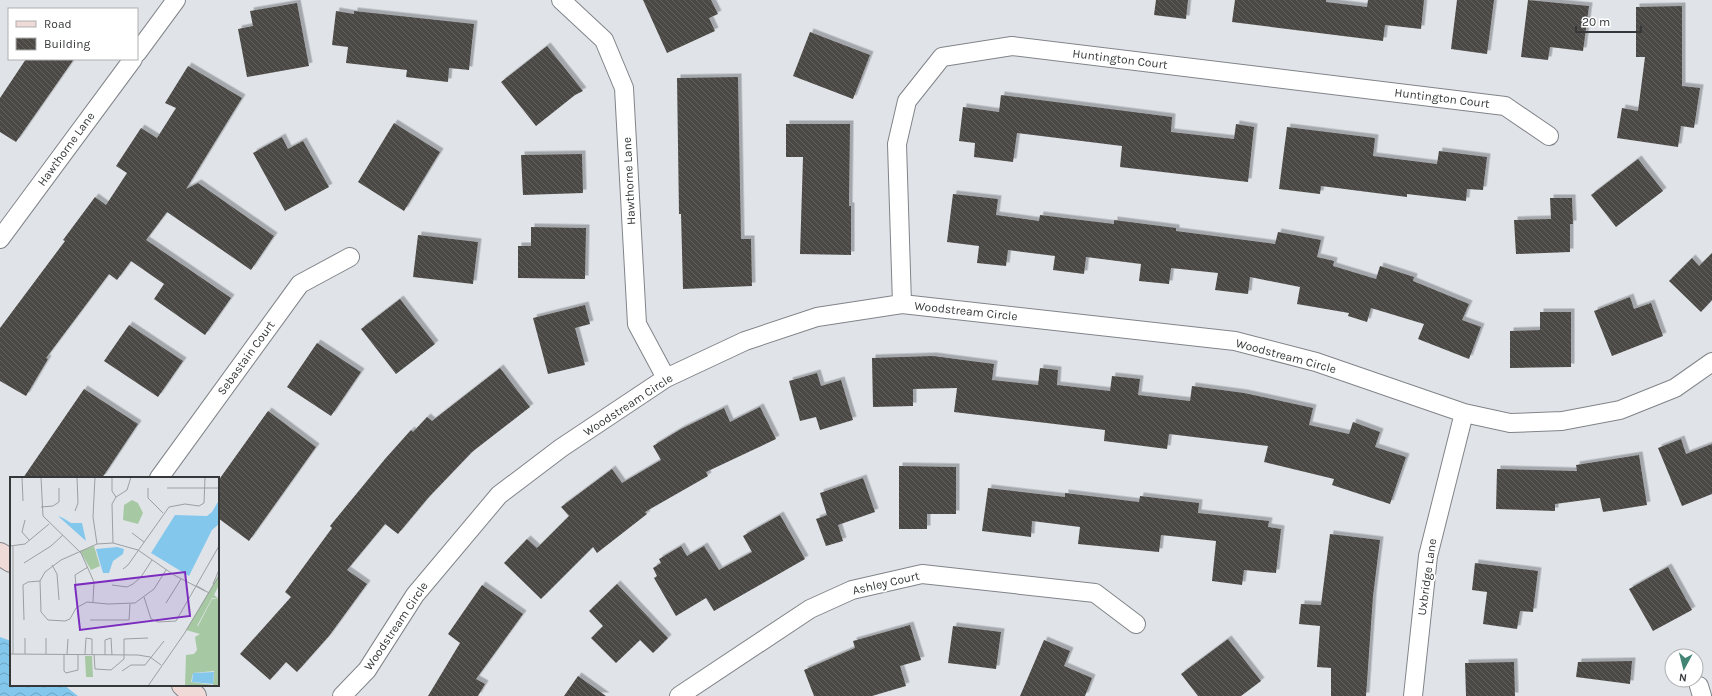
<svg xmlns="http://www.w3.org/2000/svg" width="1712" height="696" font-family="Karla,sans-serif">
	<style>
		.water { fill: url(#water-waves) }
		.building { fill: url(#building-back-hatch); filter: url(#shadow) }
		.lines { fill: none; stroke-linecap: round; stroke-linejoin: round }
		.street-casing { stroke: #808488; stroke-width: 20 }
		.secondary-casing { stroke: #808488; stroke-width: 24 }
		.street { stroke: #fff; stroke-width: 18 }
		.secondary { stroke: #f0dad7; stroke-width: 22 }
		.labels { text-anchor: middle; stroke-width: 4; stroke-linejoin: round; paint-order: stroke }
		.street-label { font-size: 12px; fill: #353738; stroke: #fff }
		.inset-road { fill: none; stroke: #9c9fa2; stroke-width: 1 }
		.view { fill: #7b2cbf; fill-opacity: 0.15; stroke: #7b2cbf; stroke-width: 2 }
		.inset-edge { fill: none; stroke: #353738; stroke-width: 2 }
	</style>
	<defs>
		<pattern id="water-waves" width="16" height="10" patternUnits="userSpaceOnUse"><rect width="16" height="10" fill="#84c7ed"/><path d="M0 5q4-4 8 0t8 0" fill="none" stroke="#6da2c1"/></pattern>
		<pattern id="building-back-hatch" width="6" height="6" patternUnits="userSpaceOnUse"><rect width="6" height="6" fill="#4c4945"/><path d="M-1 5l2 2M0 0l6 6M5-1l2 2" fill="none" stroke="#64615e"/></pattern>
		<filter id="shadow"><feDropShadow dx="3.5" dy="-3.5" stdDeviation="0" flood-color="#0004"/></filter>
	</defs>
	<rect width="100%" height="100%" fill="#e0e4e9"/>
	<!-- water -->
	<path class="water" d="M 0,637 L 11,641 L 11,685 L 64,685 L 78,696 L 0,696 Z"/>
	<!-- building -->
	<path class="building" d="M 643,0 L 711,0 L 718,14 L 709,18 L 715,31 L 667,53 Z
		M 1156,0 L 1188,0 L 1186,19 L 1154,15 Z
		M 1235,0 L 1326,0 L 1326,2 L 1367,7 L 1368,0 L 1424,0 L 1421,29 L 1385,25 L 1383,41 L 1232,22 Z
		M 1457,0 L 1494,0 L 1487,54 L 1451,49 Z
		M 1528,0 L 1589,6 L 1583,51 L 1550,47 L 1548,60 L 1521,57 Z
		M 297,3 L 309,66 L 247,77 L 238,29 L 253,26 L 250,11 Z
		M 1682,6 L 1682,86 L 1700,88 L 1694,128 L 1681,126 L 1678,147 L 1617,138 L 1622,108 L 1638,111 L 1645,57 L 1636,57 L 1636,7 Z
		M 336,11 L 354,14 L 354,11 L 474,24 L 469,70 L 449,68 L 448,82 L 406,77 L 407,70 L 346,63 L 348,47 L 332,45 Z
		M 810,32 L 870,55 L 853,99 L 793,76 Z
		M 547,46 L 583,91 L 575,95 L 536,126 L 501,82 Z
		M 26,59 L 74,59 L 16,142 L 0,132 L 0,98 Z
		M 188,66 L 242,98 L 186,189 L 198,183 L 274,236 L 251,270 L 167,212 L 146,240 L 231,298 L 205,335 L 154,299 L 164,284 L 131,261 L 117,280 L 109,274 L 46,358 L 48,359 L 26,396 L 0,381 L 0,328 L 65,241 L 63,240 L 95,197 L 106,205 L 127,173 L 116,166 L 141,128 L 157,138 L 176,108 L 165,103 Z
		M 738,77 L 741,239 L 751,239 L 752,286 L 683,289 L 681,214 L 679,214 L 677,78 Z
		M 1001,95 L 1172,117 L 1171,132 L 1234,139 L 1236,124 L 1254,127 L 1248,182 L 1120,167 L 1122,146 L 1017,133 L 1013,162 L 974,157 L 975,143 L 959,141 L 963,107 L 999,112 Z
		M 394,123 L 440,152 L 404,211 L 358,182 Z
		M 786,124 L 850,124 L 849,206 L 851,206 L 851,255 L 800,254 L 803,157 L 786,157 Z
		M 1287,127 L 1375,138 L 1373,156 L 1437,164 L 1439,151 L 1487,157 L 1483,190 L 1467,189 L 1466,201 L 1407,194 L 1407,197 L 1321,186 L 1320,194 L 1279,189 Z
		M 282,137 L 288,149 L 303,141 L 329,187 L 285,211 L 253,153 Z
		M 582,154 L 583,193 L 523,195 L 521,155 Z
		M 1638,159 L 1663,191 L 1616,227 L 1591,195 Z
		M 953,194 L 998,199 L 996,215 L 1039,221 L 1040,215 L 1114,224 L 1114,220 L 1176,228 L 1176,231 L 1275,244 L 1278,232 L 1321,240 L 1317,257 L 1334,261 L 1333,266 L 1376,279 L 1380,266 L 1414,277 L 1413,281 L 1469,304 L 1462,320 L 1481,327 L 1469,359 L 1418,339 L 1424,324 L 1371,308 L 1367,322 L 1348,316 L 1349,313 L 1297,304 L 1300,287 L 1250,277 L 1248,294 L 1215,290 L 1218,273 L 1171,268 L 1169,284 L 1139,281 L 1141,264 L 1086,257 L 1084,274 L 1053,270 L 1055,256 L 1008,250 L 1006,266 L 977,263 L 979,246 L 947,242 Z
		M 1550,198 L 1572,198 L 1573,224 L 1570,224 L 1570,252 L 1516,254 L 1514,220 L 1551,219 Z
		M 531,227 L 586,228 L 585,279 L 518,278 L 518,246 L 531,246 Z
		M 418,235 L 478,242 L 473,284 L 413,277 Z
		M 1712,253 L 1712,300 L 1701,312 L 1669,281 L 1692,258 L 1699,266 Z
		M 1630,297 L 1634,309 L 1651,303 L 1663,336 L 1612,356 L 1594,311 Z
		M 400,299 L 435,344 L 396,374 L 361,329 Z
		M 585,305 L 590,324 L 575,328 L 585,365 L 548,374 L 533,318 Z
		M 1540,312 L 1571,312 L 1571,367 L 1510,368 L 1510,331 L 1540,330 Z
		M 129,325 L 183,361 L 158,397 L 104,361 Z
		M 317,343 L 361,372 L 331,416 L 287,387 Z
		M 933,356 L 994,364 L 992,380 L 1038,385 L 1040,368 L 1058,370 L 1057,385 L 1110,391 L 1112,376 L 1140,379 L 1138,395 L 1190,401 L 1192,386 L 1244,393 L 1313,408 L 1309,425 L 1349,434 L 1353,422 L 1380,432 L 1375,447 L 1406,457 L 1390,504 L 1332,485 L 1334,479 L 1264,462 L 1268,446 L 1169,434 L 1167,449 L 1104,441 L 1105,430 L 954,412 L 957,388 L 913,389 L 913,406 L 873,407 L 872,358 Z
		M 500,368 L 530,407 L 472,452 L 428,498 L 398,534 L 385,524 L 347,570 L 367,584 L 329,636 L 297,672 L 286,662 L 270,680 L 240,654 L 291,597 L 285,592 L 332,528 L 330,526 L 385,459 L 411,430 L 413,432 L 427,417 L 432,421 Z
		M 817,373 L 821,386 L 841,380 L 853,420 L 820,430 L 816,417 L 800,421 L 789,381 Z
		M 84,389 L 138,424 L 102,478 L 23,478 Z
		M 760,407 L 776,439 L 706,472 L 708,476 L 645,512 L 647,514 L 597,553 L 593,547 L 541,599 L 504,563 L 527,539 L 537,548 L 569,516 L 561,507 L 612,469 L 622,483 L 661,460 L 653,446 L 681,429 L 724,408 L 730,422 Z
		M 268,411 L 316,447 L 249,541 L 218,518 L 218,481 Z
		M 1681,439 L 1686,454 L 1712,444 L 1712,494 L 1682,506 L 1658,448 Z
		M 1639,455 L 1647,505 L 1603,512 L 1600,498 L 1555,504 L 1555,511 L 1496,509 L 1497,469 L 1577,471 L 1576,465 Z
		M 899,466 L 956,467 L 956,514 L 927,514 L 927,529 L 899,529 Z
		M 863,478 L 875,512 L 838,525 L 843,541 L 826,546 L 816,519 L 827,515 L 820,493 Z
		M 988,488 L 1065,497 L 1065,493 L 1139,502 L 1140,496 L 1199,503 L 1198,513 L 1269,521 L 1268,527 L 1281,529 L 1276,573 L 1244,570 L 1242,585 L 1212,581 L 1216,541 L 1161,535 L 1159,552 L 1078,544 L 1080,527 L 1032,521 L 1031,537 L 982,531 Z
		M 780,515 L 805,559 L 714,611 L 706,598 L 676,616 L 654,578 L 657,576 L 653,568 L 661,563 L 659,559 L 681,546 L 687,556 L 704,546 L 719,570 L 752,552 L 743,536 Z
		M 1330,534 L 1380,540 L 1373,596 L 1366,696 L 1331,696 L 1331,668 L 1317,667 L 1320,626 L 1299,624 L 1301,604 L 1321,605 Z
		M 1475,563 L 1538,571 L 1533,612 L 1520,611 L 1517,629 L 1483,624 L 1487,592 L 1472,590 Z
		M 1668,567 L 1692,610 L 1653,631 L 1629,589 Z
		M 617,584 L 668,638 L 653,653 L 640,640 L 616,663 L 591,638 L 603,626 L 589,611 Z
		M 482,585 L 523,614 L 476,679 L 485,684 L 478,696 L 428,696 L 460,643 L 448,634 Z
		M 910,625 L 921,660 L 900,666 L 906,686 L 872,696 L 814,696 L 804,670 L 855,648 L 853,641 Z
		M 953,626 L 1001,632 L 996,669 L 948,663 Z
		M 1228,639 L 1261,681 L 1241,696 L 1198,696 L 1181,674 Z
		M 1044,640 L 1070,651 L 1064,666 L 1092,678 L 1085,696 L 1020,696 Z
		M 1632,661 L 1630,684 L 1576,677 L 1578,662 Z
		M 1514,662 L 1515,696 L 1466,696 L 1465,663 Z
		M 578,676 L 606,696 L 564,696 Z"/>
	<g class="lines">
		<defs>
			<path id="street" d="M 561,0 L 604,40 L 624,88 L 637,324 L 666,378
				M 137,53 L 176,0
				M 0,239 L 133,59
				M 902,304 L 897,144 L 907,101 L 942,57 L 1012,46 L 1505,106 L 1549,136
				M 159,478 L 300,284 L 350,257
				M 1699,686 L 1702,696
				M 342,696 L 367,670 L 415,595 L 499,495 L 561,448 L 666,378 L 745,341 L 817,317 L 902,304 L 1235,341 L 1316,362 L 1464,413 L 1510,423 L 1562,421 L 1620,410 L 1675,388 L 1712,362
				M 679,696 L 810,609 L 852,590 L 922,574 L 1095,593 L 1136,624
				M 1413,696 L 1428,556 L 1464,413"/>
			<path id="secondary" d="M 0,554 L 11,561
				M 183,685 L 195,696"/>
		</defs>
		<!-- street casing -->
		<use href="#street" class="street-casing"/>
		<!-- secondary casing -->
		<use href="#secondary" class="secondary-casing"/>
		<!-- street -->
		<use href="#street" class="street"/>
		<!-- secondary -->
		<use href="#secondary" class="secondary"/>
	</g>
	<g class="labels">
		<!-- street labels -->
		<g class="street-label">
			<text transform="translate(1120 59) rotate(7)" y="4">Huntington Court</text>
			<text transform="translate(1442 98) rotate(7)" y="4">Huntington Court</text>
			<text transform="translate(66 149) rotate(-54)" y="4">Hawthorne Lane</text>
			<text transform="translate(629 181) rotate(-93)" y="4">Hawthorne Lane</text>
			<text transform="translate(966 311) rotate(6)" y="4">Woodstream Circle</text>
			<text transform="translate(1286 356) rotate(15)" y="4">Woodstream Circle</text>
			<text transform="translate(246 358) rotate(-54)" y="4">Sebastain Court</text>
			<text transform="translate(628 405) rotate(-33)" y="4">Woodstream Circle</text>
			<text transform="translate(1427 577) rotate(-82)" y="4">Uxbridge Lane</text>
			<text transform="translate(886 583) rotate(-13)" y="4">Ashley Court</text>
			<text transform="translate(396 626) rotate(-56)" y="4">Woodstream Circle</text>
		</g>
	</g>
	<!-- overview -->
	<g transform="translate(10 477)">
		<rect width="209" height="209" fill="#e0e4e9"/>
		<path d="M 84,69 L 90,89 L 81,93 L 70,74 ZM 209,97 L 209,108 L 204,118 L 209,122 L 202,121 L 187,149 L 209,150 L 209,209 L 175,209 L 176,178 L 184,177 L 187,173 L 185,160 L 190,157 L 176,153 ZM 204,194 L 203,208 L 181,205 L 183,196 ZM 202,122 L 209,122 L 209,150 L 188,149 ZM 75,179 L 82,179 L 83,200 L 76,200 Z" fill="#a6c9a3" fill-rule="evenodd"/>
		<path d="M 122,23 L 128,26 L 133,36 L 128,47 L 113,43 L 114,28 Z" fill="#a6c9a3"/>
		<path d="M 209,23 L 209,47 L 202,53 L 179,99 L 141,76 L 165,38 L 197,39 L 202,35 ZM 48,39 L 53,41 L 61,46 L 72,46 L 76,64 ZM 107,70 L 114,72 L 113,77 L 103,84 L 99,96 L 93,96 L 86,72 ZM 204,195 L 203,207 L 182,205 L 183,196 Z" fill="#84c7ed"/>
		<path class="inset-road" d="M 12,0 L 13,24M 31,0 L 33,39 L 71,76 L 84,105 L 83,125M 85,0 L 83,40 L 87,67M 102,0 L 102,14 L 106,20M 138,11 L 138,21 L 153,36M 157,11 L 209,11M 31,30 L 43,29 L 49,25 L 49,11M 65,34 L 68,26 L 67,0M 15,43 L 12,55 L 19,63M 122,56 L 134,65M 103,66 L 102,27 L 106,20 L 117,13 L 121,0M 0,69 L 15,67 L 39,47M 14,86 L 41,69 L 53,58M 42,88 L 47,97 L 49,123M 113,92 L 118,88 L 159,30 L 175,27 L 189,29 L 194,26 L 195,0M 156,93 L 144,112 L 125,126 L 98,127 L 77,125 L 66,131 L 60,142 L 55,144 L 38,143 L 31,135 L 30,104 L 35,95 L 51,83 L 87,67 L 103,66 L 128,73 L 164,98 L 195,114M 203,107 L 209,93M 102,108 L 117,110 L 123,107 L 131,100 L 142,83M 66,109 L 65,98 L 78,90M 187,109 L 199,116M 134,120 L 141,142 L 148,145 L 166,144 L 209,69M 156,126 L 171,102M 14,143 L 13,108 L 18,105 L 30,104M 80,143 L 119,143 L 120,127M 15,161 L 15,177M 0,177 L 128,178 L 140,180 L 151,188M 3,177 L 3,69M 36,177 L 36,161M 54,177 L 54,194 L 56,196 L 68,193 L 68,177M 57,177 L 58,162M 75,177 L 76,161 L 82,162 L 82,177M 84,177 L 85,192 L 101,193 L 114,182 L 114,162 L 138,161M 95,178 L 95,163 L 101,161 L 102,178M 112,194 L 121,188 L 135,188 L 154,164M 138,209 L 174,157 L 209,99"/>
		<path class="view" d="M 175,95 L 180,139 L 70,153 L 65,108 Z"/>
		<rect width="209" height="209" class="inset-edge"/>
	</g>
	<!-- legend -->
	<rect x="8" y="8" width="130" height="52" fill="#ffffff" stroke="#aeafaf"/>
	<rect x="16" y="21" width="20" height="6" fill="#f0dad7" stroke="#aeafaf"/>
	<text x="44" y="28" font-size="12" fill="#353738">Road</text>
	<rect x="16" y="38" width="20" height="12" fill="url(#building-back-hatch)" stroke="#aeafaf"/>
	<text x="44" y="48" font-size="12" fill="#353738">Building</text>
	<!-- north arrow -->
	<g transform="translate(1684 668) rotate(187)"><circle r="19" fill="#ffffff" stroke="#aeafaf"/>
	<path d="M0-3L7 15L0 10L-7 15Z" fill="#438575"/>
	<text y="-6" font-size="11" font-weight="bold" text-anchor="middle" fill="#353738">N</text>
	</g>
	<!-- scale -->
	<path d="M1576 26v6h65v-6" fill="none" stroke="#353738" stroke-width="2"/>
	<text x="1582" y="26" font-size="12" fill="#353738" stroke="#ffffff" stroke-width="3" paint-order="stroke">20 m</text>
</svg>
